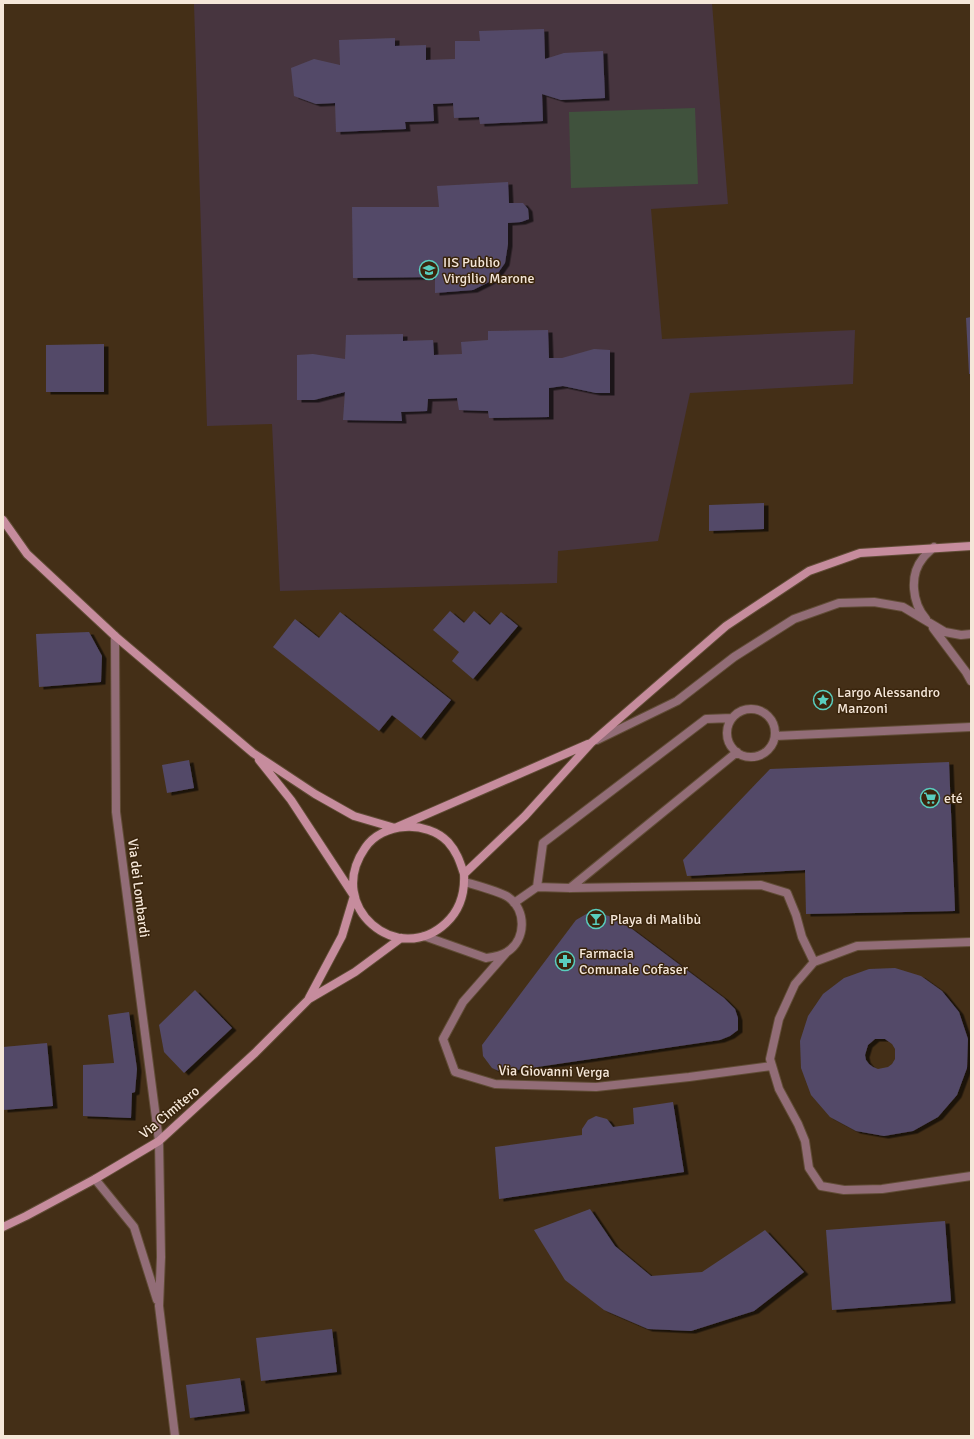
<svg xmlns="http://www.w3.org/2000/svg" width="974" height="1439" font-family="Signika,sans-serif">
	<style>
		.education { fill: #47353f }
		.green { fill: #40523d }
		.building { fill: #534a67; fill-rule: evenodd; filter: url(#shadow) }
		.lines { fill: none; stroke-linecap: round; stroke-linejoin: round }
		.street-casing { stroke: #604c36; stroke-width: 10 }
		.secondary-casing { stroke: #604c36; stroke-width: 10 }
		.street { stroke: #926d77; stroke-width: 8 }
		.secondary { stroke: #c68c9d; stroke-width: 8 }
		.labels { text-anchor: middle; stroke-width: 3; stroke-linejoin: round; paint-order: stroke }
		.poi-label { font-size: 14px; fill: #f5e7d9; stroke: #3a250d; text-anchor: start }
		.street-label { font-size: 14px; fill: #f5e7d9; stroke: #3a250d }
	</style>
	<defs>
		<filter id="shadow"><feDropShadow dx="4.5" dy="2.5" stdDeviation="0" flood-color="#0009"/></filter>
	</defs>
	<rect width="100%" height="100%" fill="#442f17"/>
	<!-- education -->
	<path class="education" d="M 200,3 L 712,3 L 728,204 L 651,209 L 662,339 L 855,330 L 853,384 L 690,393 L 658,541 L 558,551 L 557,583 L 280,591 L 272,424 L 207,426 L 194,4 Z"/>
	<!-- green -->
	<path class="green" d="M 695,108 L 698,184 L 571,188 L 569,112 Z"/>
	<!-- building -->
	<path class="building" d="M 544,29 L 545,59 L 564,53 L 603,51 L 605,98 L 561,100 L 542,94 L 543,121 L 480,124 L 479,117 L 454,118 L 453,103 L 433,104 L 434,121 L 405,122 L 406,129 L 336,132 L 335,103 L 316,104 L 294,96 L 291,68 L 314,59 L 340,65 L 339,40 L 395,38 L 395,46 L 426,45 L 426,60 L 455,59 L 455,41 L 480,41 L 479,31 Z
		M 508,182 L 509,203 L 523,203 L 528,209 L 529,219 L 521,222 L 508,223 L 508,244 L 505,263 L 493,280 L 473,290 L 435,293 L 435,277 L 353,278 L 352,207 L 439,207 L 437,186 Z
		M 971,317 L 971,374 L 969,374 L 966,318 Z
		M 548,330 L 549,358 L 562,358 L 594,349 L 610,350 L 610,393 L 596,393 L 563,386 L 549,388 L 549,417 L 489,418 L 488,411 L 459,410 L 457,398 L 428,399 L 427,411 L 401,412 L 402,421 L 343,420 L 345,392 L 314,400 L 297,400 L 297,355 L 313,354 L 345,359 L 346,335 L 403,334 L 403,341 L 433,340 L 434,355 L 462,354 L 461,342 L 488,340 L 488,331 Z
		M 104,344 L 104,392 L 46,392 L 46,345 Z
		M 764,503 L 764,529 L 709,531 L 709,505 Z
		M 450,611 L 464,623 L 474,611 L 490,625 L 501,612 L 518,626 L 473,679 L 452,661 L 459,652 L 433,630 Z
		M 340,612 L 451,700 L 421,738 L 392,715 L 379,731 L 273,647 L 295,619 L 319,638 Z
		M 89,632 L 102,656 L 101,682 L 39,687 L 36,634 Z
		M 189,760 L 194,788 L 167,793 L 162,765 Z
		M 949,762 L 955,911 L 806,914 L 805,870 L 687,876 L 683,860 L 770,769 Z
		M 588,913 L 600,914 L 609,916 L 632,929 L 724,998 L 735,1009 L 738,1018 L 738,1030 L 730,1036 L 720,1040 L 510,1071 L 501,1072 L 492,1068 L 483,1056 L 482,1045 L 576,920 Z
		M 895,968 L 921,976 L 942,991 L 959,1012 L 968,1039 L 967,1068 L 957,1095 L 938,1117 L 913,1131 L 884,1136 L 856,1131 L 830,1117 L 811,1095 L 801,1068 L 800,1041 L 808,1016 L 823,994 L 844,978 L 869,969 ZM 875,1039 L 885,1039 L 892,1044 L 895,1049 L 895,1059 L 892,1064 L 888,1067 L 878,1069 L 873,1067 L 869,1064 L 866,1060 L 865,1055 L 868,1045 Z
		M 195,990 L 232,1028 L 184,1073 L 164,1052 L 159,1025 Z
		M 129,1012 L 137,1069 L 135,1092 L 132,1093 L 131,1118 L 83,1116 L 83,1065 L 114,1063 L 108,1015 Z
		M 47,1043 L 53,1106 L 3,1110 L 3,1047 Z
		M 673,1102 L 684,1172 L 499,1199 L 495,1147 L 582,1135 L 582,1129 L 588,1120 L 596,1116 L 607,1119 L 613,1127 L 634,1124 L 633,1108 Z
		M 590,1209 L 615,1246 L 651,1276 L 702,1272 L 765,1230 L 804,1272 L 754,1311 L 691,1331 L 648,1329 L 604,1310 L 565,1280 L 534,1230 Z
		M 945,1221 L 951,1301 L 832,1310 L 826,1230 Z
		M 332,1329 L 337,1372 L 261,1381 L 256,1338 Z
		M 240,1378 L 245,1411 L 190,1418 L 186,1385 Z"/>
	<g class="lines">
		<defs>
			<path id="street" d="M 926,619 C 912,603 909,575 923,558 C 926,554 930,551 934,547
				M 933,628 L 966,672 L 971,681
				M 115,636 L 116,812 L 159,1141 L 161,1257 L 159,1306 L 175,1436
				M727 733a24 24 0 1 1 48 0a24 24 0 1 1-48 0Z
				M 775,736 L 971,727
				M 597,740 L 677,701 L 734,657 L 794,619 L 839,603 L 874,602 L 903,607 L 945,632 L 961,635 L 971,634
				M 537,887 L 543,843 L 706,719 L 732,718
				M 570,888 L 737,752
				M 514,903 L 537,887 L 570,888 L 761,885 L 787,893 L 796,915 L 802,937 L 814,962
				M 424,936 L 486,958 C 493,957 501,956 507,952 C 526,940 527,910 508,897 C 501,892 475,885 465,882
				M 971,942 L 857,946 L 814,962 L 795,984 L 779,1019 L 770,1059 L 779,1089 L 798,1124 L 805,1141 L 809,1168 L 821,1186 L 844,1190 L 882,1189 L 971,1176
				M 506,953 L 463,1002 L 443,1039 L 455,1072 L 495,1084 L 596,1087 L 689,1077 L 772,1066
				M 95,1179 L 134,1227 L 157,1300"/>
			<path id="secondary" d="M 3,520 L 27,554 L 115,636 L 253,753 L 315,794 L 354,816 L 395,828 L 588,744
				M 259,760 L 291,800 L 354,896 L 342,936 L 309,998
				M 464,874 C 460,862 457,852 448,842 C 427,820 382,822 365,848 C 324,907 398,968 446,923 C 460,910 465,893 464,874 L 525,816 L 591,743 L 726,626 L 809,571 L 860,553 L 971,546
				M 3,1227 L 26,1216 L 95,1179 L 159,1141 L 255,1053 L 309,999 L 355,972 L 401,938"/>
		</defs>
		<!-- street casing -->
		<use href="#street" class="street-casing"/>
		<!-- secondary casing -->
		<use href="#secondary" class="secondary-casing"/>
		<!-- street -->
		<use href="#street" class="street"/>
		<!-- secondary -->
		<use href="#secondary" class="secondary"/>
	</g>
	<!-- icons -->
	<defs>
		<symbol id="school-ring" viewBox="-11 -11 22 22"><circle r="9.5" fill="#3a250d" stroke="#59cebe" stroke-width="1.5"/><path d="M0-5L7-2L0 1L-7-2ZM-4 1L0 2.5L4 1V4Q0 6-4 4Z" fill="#59cebe"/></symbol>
		<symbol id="sight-ring" viewBox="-11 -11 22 22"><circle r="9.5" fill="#3a250d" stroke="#59cebe" stroke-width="1.5"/><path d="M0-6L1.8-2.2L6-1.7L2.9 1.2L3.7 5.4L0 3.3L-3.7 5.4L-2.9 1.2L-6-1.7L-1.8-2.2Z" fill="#59cebe"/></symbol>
		<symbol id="supermarket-ring" viewBox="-11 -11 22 22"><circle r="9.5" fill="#3a250d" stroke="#59cebe" stroke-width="1.5"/><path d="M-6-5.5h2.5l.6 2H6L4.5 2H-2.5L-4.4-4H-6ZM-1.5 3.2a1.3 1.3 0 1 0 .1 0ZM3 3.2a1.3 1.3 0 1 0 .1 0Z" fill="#59cebe"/></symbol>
		<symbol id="bar-ring" viewBox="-11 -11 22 22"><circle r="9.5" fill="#3a250d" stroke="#59cebe" stroke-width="1.5"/><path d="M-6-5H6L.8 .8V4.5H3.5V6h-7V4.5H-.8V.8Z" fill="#59cebe"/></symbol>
		<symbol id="pharmacy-ring" viewBox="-11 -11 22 22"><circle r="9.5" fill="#3a250d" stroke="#59cebe" stroke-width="1.5"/><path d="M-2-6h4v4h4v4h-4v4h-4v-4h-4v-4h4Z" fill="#59cebe"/></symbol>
	</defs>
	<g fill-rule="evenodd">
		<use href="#school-ring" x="418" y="259" width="22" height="22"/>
		<use href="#sight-ring" x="812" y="689" width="22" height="22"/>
		<use href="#supermarket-ring" x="919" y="787" width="22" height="22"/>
		<use href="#bar-ring" x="585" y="908" width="22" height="22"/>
		<use href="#pharmacy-ring" x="554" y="950" width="22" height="22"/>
	</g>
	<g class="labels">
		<!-- poi labels -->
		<g class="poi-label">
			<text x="443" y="267">IIS Publio<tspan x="443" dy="16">Virgilio Marone</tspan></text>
			<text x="837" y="697">Largo Alessandro<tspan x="837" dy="16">Manzoni</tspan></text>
			<text x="944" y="803">eté</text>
			<text x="610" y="924">Playa di Malibù</text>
			<text x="579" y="958">Farmacia<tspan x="579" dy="16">Comunale Cofaser</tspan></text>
		</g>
		<!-- street labels -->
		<g class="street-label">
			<text transform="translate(139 888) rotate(83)" y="5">Via dei Lombardi</text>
			<text transform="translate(554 1071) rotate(1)" y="5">Via Giovanni Verga</text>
			<text transform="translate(169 1112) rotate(-40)" y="5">Via Cimitero</text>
		</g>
	</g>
	<!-- border -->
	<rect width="974" height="1439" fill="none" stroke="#f5e7d9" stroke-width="8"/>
</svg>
